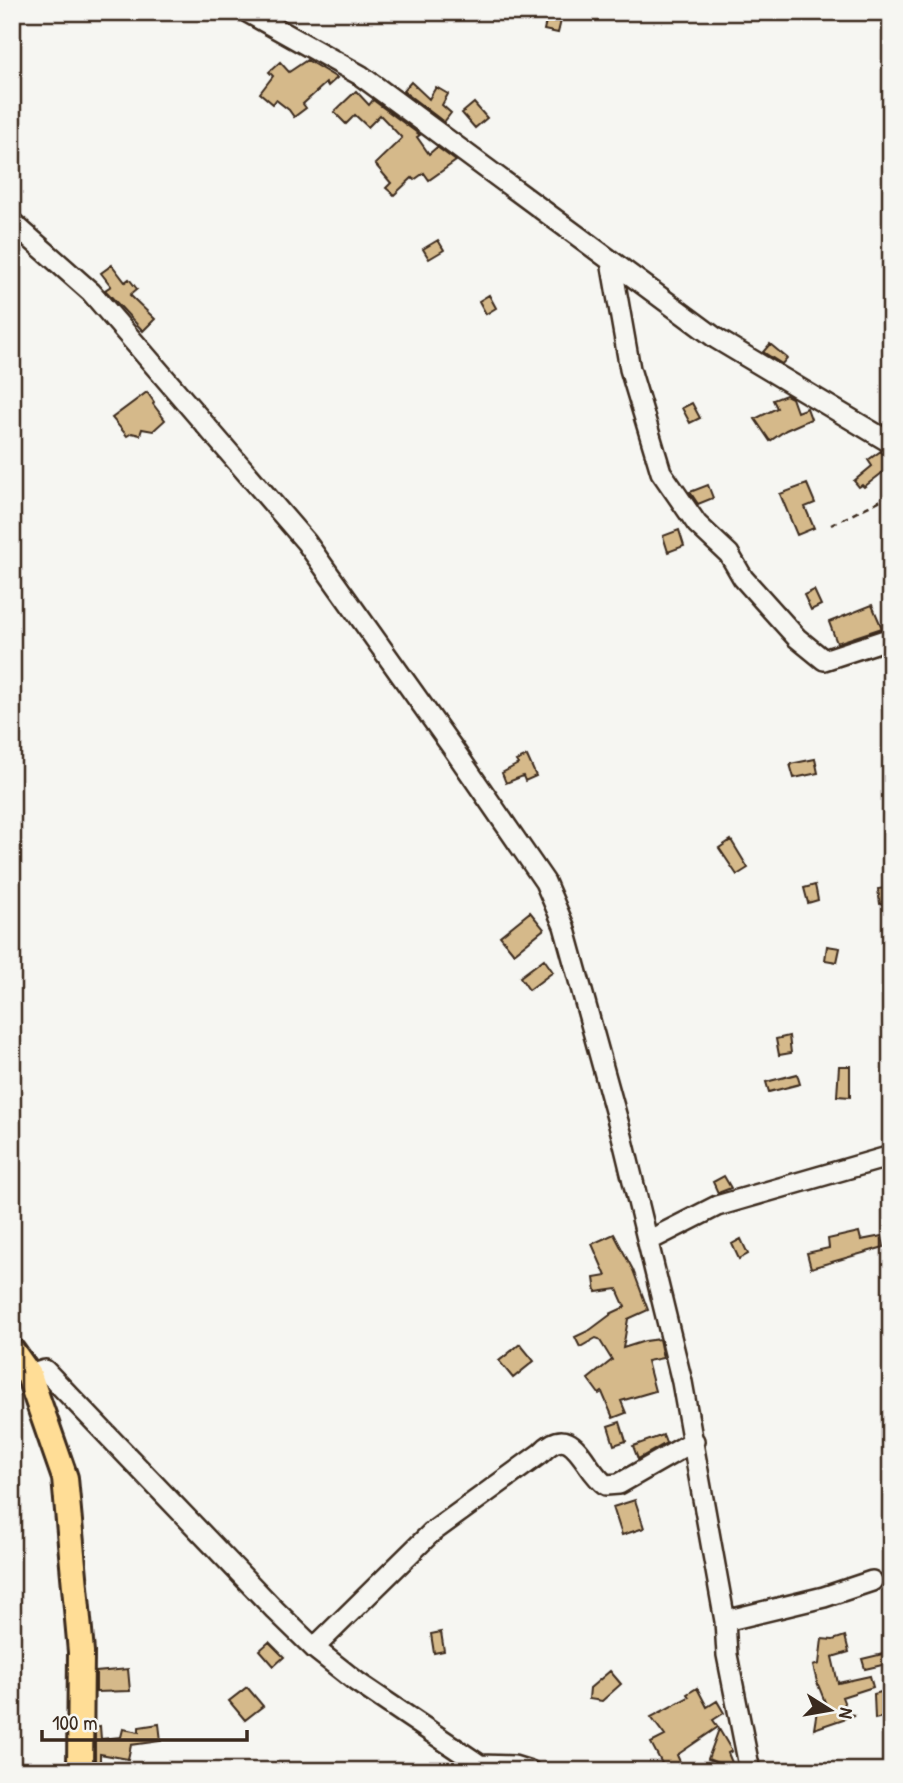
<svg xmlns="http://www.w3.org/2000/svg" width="903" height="1783" font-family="'Patrick Hand',sans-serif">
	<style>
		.building { fill: #d5b98a; stroke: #3b2a1e; stroke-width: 2 }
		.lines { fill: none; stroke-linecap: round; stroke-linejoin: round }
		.minor-casing { stroke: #3b2a1e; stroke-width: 24 }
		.major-casing { stroke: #3b2a1e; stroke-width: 30 }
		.path { stroke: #3b2a1e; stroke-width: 2.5; stroke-dasharray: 7 5; stroke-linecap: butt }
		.minor { stroke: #f6f6f2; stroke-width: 19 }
		.major { stroke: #ffdd96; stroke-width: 24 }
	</style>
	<rect width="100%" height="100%" fill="#f6f6f2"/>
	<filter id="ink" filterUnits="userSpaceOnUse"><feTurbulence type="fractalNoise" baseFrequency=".0143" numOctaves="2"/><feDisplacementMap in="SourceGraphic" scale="14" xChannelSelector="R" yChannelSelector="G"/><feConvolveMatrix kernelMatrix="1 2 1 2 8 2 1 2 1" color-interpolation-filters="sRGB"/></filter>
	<g filter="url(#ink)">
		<!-- building -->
		<path class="building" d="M 548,12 L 563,12 L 558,33 L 544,30 Z
			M 307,60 L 337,78 L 328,86 L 326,83 L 303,104 L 306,108 L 294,117 L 289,110 L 276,100 L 273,104 L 260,93 L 273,76 L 269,72 L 280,62 L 289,72 Z
			M 411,82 L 429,99 L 436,87 L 448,94 L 442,105 L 451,113 L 444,122 L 403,91 Z
			M 356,91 L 369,105 L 373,100 L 420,135 L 417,137 L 429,154 L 437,147 L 456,161 L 429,180 L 424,173 L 414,180 L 412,178 L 394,195 L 386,188 L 391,183 L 375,164 L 402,138 L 380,115 L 368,127 L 355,115 L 346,124 L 334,112 Z
			M 474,103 L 487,118 L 475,128 L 462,113 Z
			M 438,240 L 444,250 L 429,259 L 423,249 Z
			M 112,265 L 125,282 L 129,279 L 137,289 L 130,295 L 155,319 L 143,331 L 105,290 L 111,286 L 101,273 Z
			M 489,295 L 496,308 L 486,314 L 479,301 Z
			M 770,344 L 787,358 L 782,364 L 763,352 Z
			M 147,392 L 154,402 L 153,404 L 165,420 L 153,431 L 142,429 L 140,435 L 132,433 L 127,436 L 112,418 Z
			M 786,395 L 792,398 L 797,412 L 807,408 L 811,419 L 786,430 L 770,441 L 755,419 L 777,408 L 773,400 Z
			M 692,403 L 700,418 L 690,423 L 682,408 Z
			M 881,451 L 891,466 L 864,487 L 862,485 L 859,487 L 854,481 L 872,466 L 868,460 Z
			M 807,484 L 815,503 L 805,507 L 814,528 L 797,535 L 780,494 Z
			M 708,485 L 713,498 L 698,504 L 690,492 Z
			M 679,530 L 684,546 L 668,552 L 663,536 Z
			M 814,590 L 821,605 L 811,610 L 804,595 Z
			M 872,605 L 882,628 L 837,643 L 829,622 Z
			M 527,756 L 536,776 L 525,781 L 523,776 L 506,783 L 502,773 L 518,764 L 516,761 Z
			M 815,759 L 818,773 L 794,778 L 790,764 Z
			M 731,840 L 748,868 L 737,875 L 719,848 Z
			M 815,885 L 818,900 L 808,903 L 804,888 Z
			M 891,887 L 891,903 L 880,904 L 878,889 Z
			M 530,912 L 544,929 L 514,953 L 500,936 Z
			M 827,946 L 840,948 L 837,962 L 825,960 Z
			M 544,959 L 553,972 L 529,990 L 520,977 Z
			M 789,1036 L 791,1053 L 779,1055 L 776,1039 Z
			M 839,1066 L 850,1066 L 850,1097 L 837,1096 Z
			M 797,1074 L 800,1084 L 769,1092 L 766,1082 Z
			M 724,1176 L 731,1188 L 718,1193 L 713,1182 Z
			M 859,1232 L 861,1240 L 882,1236 L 884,1247 L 811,1268 L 807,1253 L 829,1248 L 828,1239 Z
			M 614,1234 L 633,1270 L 648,1310 L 628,1319 L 623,1348 L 645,1341 L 659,1339 L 663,1358 L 647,1361 L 655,1391 L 621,1401 L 626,1413 L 613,1418 L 602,1392 L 599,1394 L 588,1379 L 612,1360 L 599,1339 L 596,1338 L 580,1347 L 575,1337 L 590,1330 L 610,1315 L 610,1314 L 625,1307 L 617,1289 L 596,1292 L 594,1278 L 606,1276 L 592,1244 Z
			M 741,1239 L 748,1254 L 739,1259 L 732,1244 Z
			M 520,1344 L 534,1361 L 513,1378 L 499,1361 Z
			M 620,1422 L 626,1441 L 614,1445 L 608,1426 Z
			M 663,1435 L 666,1443 L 638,1459 L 633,1446 Z
			M 635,1500 L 644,1528 L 622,1535 L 613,1507 Z
			M 441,1632 L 444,1651 L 434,1653 L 431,1634 Z
			M 845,1636 L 849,1652 L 832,1657 L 838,1683 L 870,1676 L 873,1687 L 842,1697 L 847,1710 L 838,1713 L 855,1715 L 814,1729 L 817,1710 L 829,1712 L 817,1682 L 813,1666 L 819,1664 L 822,1639 L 833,1640 Z
			M 269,1642 L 284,1657 L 274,1666 L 260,1650 Z
			M 891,1652 L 891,1663 L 865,1669 L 862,1659 Z
			M 128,1669 L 130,1691 L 96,1692 L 96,1672 Z
			M 610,1671 L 621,1684 L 602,1701 L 589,1699 L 590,1688 Z
			M 247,1687 L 263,1706 L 245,1720 L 229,1701 Z
			M 697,1688 L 707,1707 L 717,1701 L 724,1713 L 713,1720 L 718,1727 L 677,1755 L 684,1771 L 666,1771 L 651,1743 L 665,1736 L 651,1717 L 689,1697 L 687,1694 Z
			M 891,1689 L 891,1715 L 875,1719 L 874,1694 Z
			M 159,1724 L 161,1741 L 131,1745 L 128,1759 L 100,1754 L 100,1769 L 95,1769 L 95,1727 L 100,1726 L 101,1739 L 121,1737 L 123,1729 L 139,1732 L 139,1727 Z
			M 719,1729 L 732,1751 L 728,1753 L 735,1770 L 708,1759 Z"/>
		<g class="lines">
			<defs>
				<path id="minor" d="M 247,12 L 360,75 L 717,339 L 891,443
					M 12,222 L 91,292 L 306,542 L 452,747 L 545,882 L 564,926 L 622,1136 L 682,1382 L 725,1621 L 727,1655 L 750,1771
					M 611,261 L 630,369 L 661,472 L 697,524 L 729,554 L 743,578 L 797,638 L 824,660 L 891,638
					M 648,1241 L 717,1206 L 891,1156
					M 29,1375 L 45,1370 L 274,1609 L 314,1648
					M 725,1621 L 824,1597 L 872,1581
					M 530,1771 L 514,1766 L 480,1765 L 357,1682 L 314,1648 L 431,1533 L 541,1453 C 574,1418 583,1470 606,1485 L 619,1484 L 694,1441"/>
				<path id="major" d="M 12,1351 L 29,1375 L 65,1478 L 81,1652 L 80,1771"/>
			</defs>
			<!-- minor casing -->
			<use href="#minor" class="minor-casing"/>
			<!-- major casing -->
			<use href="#major" class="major-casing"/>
			<!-- path -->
			<path class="path" d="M 831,525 L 891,495"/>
			<!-- minor -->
			<use href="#minor" class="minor"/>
			<!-- major -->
			<use href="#major" class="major"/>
		</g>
	</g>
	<!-- margin -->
	<rect width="903" height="1783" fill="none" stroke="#f6f6f2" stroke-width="42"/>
	<rect x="21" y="21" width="861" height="1741" fill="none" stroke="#3b2a1e" stroke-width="2.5" filter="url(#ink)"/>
	<!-- north arrow -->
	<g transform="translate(830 1710) rotate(101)" stroke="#f6f6f2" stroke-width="5" paint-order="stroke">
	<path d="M0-5L12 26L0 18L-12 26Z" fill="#3b2a1e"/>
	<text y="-10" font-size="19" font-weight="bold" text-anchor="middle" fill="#3b2a1e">N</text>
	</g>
	<!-- scale -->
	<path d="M42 1730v10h205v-10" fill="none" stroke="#3b2a1e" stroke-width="3.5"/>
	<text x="52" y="1730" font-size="21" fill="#3b2a1e" stroke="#f6f6f2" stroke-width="5" paint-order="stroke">100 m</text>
</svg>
